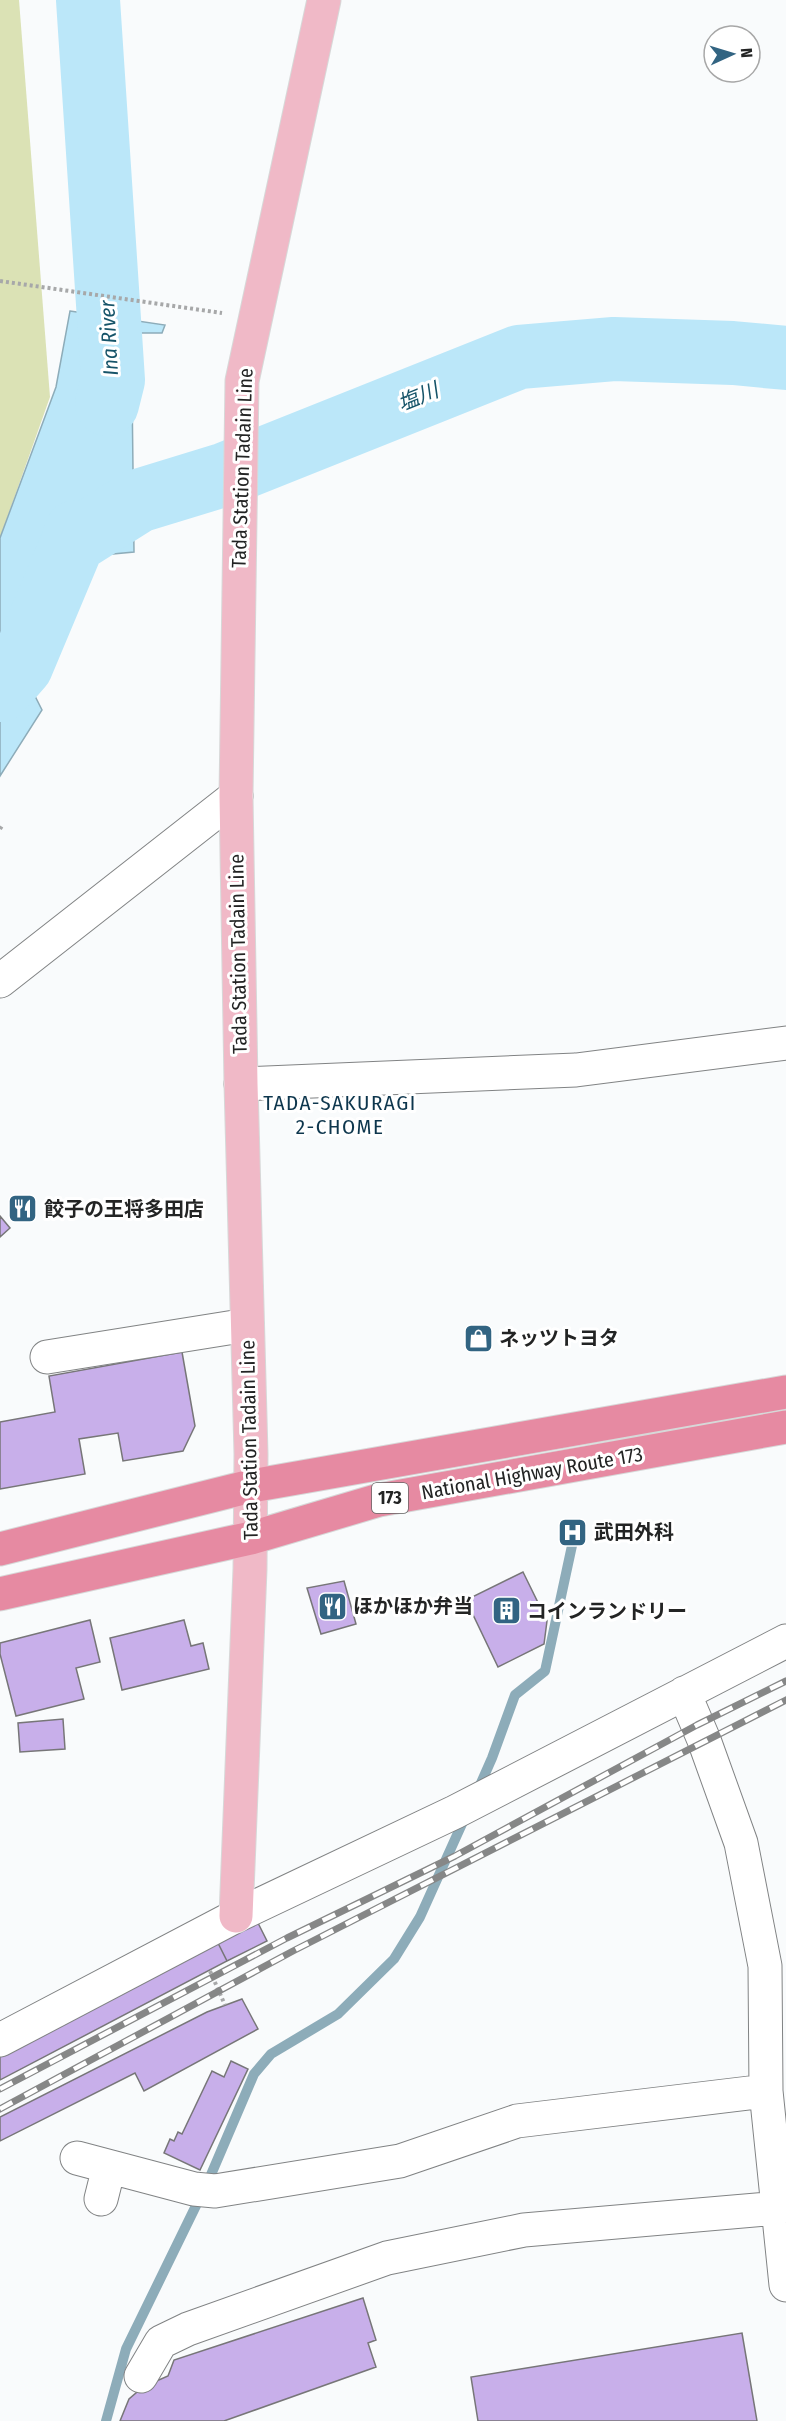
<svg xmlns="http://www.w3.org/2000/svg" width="786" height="2421" font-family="'Fira Sans Condensed','Noto Sans JP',sans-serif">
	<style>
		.green { fill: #dbe2b5 }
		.water { fill: #bbe7f9; stroke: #8dacb9; stroke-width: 1.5 }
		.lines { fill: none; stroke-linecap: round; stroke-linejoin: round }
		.stream { stroke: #8dacb9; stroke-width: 10 }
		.river { stroke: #bbe7f9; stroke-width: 64 }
		.building { fill: #c8afea; stroke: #777678; stroke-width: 1.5 }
		.minor-casing { stroke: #818384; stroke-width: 35 }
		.major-casing { stroke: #d7d8d8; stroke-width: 35 }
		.highway-casing { stroke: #d7d8d8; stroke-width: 35 }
		.path { stroke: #a7a8a9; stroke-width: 4; stroke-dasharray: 3 3; stroke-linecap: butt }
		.minor { stroke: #fff; stroke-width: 33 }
		.major { stroke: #f0b9c7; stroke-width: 33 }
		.highway { stroke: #e68aa2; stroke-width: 33 }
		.rail-casing { stroke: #868787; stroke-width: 7 }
		.rail { stroke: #fff; stroke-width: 4.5; stroke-dasharray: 14; stroke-linecap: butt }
		.labels { text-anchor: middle; stroke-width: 6; stroke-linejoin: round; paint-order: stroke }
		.shield { fill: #fff; stroke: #656666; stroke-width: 1.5 }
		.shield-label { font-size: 18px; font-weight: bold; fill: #232424 }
		.street-label { font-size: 20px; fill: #232424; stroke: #fff }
		.poi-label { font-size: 20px; font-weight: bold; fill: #232424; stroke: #fff; text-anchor: start }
		.water-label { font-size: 21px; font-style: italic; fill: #165469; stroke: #fff }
		.neighbourhood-label { font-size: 21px; letter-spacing: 1.5px; fill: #0d364d; stroke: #fff }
	</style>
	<rect width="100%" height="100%" fill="#f9fbfc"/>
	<!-- green -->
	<path class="green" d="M 0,0 L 19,0 L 50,397 L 0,538 Z"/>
	<!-- water -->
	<path class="water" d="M 70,311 L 165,325 L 162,333 L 140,333 L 141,386 L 132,387 L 134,552 L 102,555 L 66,582 L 46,615 L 30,612 L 25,636 L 34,650 L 27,675 L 41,687 L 35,696 L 42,710 L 0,776 L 0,538 L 56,387 Z"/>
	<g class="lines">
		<!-- stream -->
		<path class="stream" d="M 477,1792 L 492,1758 L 515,1695 L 545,1671 L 573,1541
			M 106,2421 L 126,2349 L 210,2177 L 254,2074 L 271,2054 L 338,2014 L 394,1959 L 420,1917 L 466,1815"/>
		<!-- river -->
		<path class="river" d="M 88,0 L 113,380 L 107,404
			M 73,542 L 138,501 L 226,474 L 519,357 L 614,349 L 733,353 L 786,358
			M 0,690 L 21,666 L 73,542 L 76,532"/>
	</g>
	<!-- building -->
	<path class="building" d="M 0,1216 L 10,1228 L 0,1237 Z
		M 182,1352 L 195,1426 L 183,1451 L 123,1461 L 118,1433 L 79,1439 L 85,1474 L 0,1489 L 0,1422 L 55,1412 L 49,1376 Z
		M 523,1572 L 547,1621 L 544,1644 L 498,1667 L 466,1600 Z
		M 344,1581 L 356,1624 L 321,1634 L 307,1588 Z
		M 90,1620 L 100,1662 L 76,1668 L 84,1699 L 16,1716 L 0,1654 L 0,1643 Z
		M 184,1620 L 191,1646 L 203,1643 L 209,1669 L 122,1690 L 110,1638 Z
		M 63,1719 L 65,1749 L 20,1752 L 18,1723 Z
		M 256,1919 L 267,1941 L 227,1961 L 216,1939 Z
		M 218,1943 L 227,1961 L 0,2080 L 0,2056 Z
		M 242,1999 L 258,2029 L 144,2091 L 135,2073 L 0,2141 L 0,2117 L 207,2012 Z
		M 231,2061 L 248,2069 L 200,2170 L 164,2153 L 170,2139 L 174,2141 L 178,2132 L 182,2134 L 212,2071 L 224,2077 Z
		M 363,2298 L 376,2340 L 368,2343 L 376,2367 L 224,2421 L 120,2421 L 129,2399 L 143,2387 L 168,2376 L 174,2360 Z
		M 742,2333 L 757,2421 L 478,2421 L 471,2377 Z"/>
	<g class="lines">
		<defs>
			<path id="minor" d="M 0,981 L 236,796
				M 241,1084 L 576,1070 L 786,1043
				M 47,1357 L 247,1325
				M 684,1693 L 704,1740 L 741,1843 L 765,1966 L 766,2091 L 786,2285
				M 0,2040 L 236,1916 L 455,1812 L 786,1641
				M 77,2158 L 194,2189 L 215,2191 L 400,2161 L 517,2121 L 766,2091
				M 101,2199 L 109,2167
				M 141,2376 L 161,2342 L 188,2329 L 387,2258 L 524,2230 L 778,2208"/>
			<path id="major" d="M 236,1916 L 250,1569 L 251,1454 L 241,1084 L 236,796 L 242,381 L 324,0"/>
			<path id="highway" d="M 0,1549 L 251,1486 L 786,1392
				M 0,1594 L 251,1538 L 379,1500 L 786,1427"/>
		</defs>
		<!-- minor casing -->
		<use href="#minor" class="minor-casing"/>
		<!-- major casing -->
		<use href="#major" class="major-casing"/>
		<!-- highway casing -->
		<use href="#highway" class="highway-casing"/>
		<!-- path -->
		<path class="path" d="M 0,281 L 222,313
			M 0,829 L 3,824
			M 210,1971 L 225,2005"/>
		<!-- minor -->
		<use href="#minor" class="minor"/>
		<!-- major -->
		<use href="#major" class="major"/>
		<!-- highway -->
		<use href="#highway" class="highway"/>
		<defs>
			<path id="rail" d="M 0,2089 L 287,1938 L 455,1856 L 697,1725 L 786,1681
				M 0,2109 L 293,1951 L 786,1700"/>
		</defs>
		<!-- rail casing -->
		<use href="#rail" class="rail-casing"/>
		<!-- rail -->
		<use href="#rail" class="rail"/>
	</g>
	<!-- icons -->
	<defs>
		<symbol id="restaurant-square" viewBox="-11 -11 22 22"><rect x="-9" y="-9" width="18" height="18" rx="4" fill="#326482" stroke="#fff"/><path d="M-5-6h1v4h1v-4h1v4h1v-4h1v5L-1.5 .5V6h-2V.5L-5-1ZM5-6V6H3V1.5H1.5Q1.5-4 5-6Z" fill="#fff"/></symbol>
		<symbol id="shop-square" viewBox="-11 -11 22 22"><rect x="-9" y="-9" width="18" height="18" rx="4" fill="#326482" stroke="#fff"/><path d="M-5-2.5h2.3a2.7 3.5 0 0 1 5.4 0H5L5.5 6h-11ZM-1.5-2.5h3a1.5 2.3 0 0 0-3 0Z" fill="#fff"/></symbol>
		<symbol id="hospital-square" viewBox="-11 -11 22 22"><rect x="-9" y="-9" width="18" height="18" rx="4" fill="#326482" stroke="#fff"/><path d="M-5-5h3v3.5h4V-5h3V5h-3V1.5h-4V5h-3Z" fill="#fff"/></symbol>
		<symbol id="building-square" viewBox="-11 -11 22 22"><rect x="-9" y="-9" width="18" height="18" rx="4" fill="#326482" stroke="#fff"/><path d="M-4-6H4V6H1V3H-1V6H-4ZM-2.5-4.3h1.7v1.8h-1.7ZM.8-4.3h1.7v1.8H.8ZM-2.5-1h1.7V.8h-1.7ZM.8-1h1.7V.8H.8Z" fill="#fff"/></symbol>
	</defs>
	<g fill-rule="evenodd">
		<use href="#restaurant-square" x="6" y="1192" width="33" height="33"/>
		<use href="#shop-square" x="462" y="1322" width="33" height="33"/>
		<use href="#hospital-square" x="556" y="1516" width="33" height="33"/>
		<use href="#restaurant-square" x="316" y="1590" width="33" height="33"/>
		<use href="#building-square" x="490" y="1594" width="33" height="33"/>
	</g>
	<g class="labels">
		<!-- shield labels -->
		<rect class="shield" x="372" y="1483" width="36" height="30" rx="4.5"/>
		<g class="shield-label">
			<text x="390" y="1504">173</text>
		</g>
		<!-- street labels -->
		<g class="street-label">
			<text transform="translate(242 468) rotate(-88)" y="7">Tada Station Tadain Line</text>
			<text transform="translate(238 954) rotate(-91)" y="7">Tada Station Tadain Line</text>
			<text transform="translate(249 1440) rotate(-91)" y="7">Tada Station Tadain Line</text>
			<text transform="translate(532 1473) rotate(-10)" y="7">National Highway Route 173</text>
		</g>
		<!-- poi labels -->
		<g class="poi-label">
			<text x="44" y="1216">餃子の王将多田店</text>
			<text x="499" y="1345">ネッツトヨタ</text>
			<text x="594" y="1539">武田外科</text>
			<text x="353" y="1613">ほかほか弁当</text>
			<text x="527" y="1618">コインランドリー</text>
		</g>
		<!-- water labels -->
		<g class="water-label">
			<text transform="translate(109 338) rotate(-93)" y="7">Ina River</text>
			<text transform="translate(418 397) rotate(-22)" y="7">塩川</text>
		</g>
		<!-- neighbourhood labels -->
		<g class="neighbourhood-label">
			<text x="340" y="1110">TADA-SAKURAGI<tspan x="340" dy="24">2-CHOME</tspan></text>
		</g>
	</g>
	<!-- north arrow -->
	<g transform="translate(732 54) rotate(86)"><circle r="28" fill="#ffffff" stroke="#a7a7a7" stroke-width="1.5"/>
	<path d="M0-4.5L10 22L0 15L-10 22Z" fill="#326482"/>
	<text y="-9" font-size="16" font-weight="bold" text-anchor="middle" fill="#232424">N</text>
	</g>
</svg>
